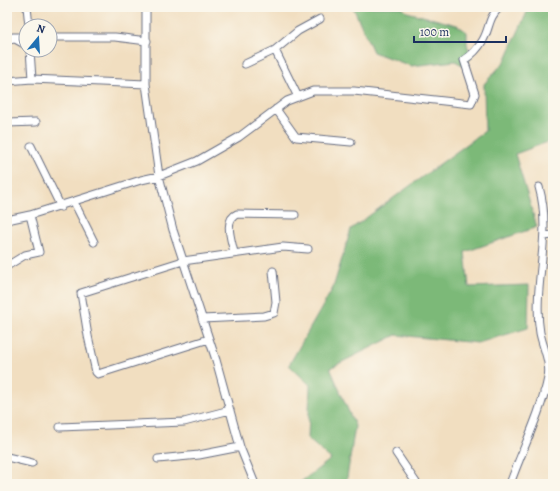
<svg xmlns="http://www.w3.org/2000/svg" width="560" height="491" font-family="Alegreya,serif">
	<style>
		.forest { fill: #7cb978; stroke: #4c746b }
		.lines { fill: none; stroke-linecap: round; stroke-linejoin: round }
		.street-casing { stroke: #666c80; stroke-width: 9 }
		.street { stroke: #fff; stroke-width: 7 }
	</style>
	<rect width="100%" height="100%" fill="#fbf7ec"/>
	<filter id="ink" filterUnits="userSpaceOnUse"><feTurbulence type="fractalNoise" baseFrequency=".025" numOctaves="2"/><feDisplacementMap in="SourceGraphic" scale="8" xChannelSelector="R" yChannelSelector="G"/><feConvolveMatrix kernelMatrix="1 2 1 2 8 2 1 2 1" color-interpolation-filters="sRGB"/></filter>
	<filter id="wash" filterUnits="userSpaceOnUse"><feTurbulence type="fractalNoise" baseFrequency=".012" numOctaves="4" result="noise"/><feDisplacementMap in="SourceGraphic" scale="16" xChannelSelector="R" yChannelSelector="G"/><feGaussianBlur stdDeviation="0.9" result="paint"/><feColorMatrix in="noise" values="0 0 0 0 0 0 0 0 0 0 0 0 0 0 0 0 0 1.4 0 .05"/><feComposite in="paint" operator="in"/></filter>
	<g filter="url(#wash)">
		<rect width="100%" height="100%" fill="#f1dec0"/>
		<!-- forest -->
		<path class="forest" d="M 353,7 L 401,7 L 407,12 L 457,25 L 467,32 L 467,44 L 471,56 L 466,67 L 455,61 L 411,66 L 373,52 Z
			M 543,7 L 553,7 L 553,140 L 515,154 L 537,227 L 465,252 L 469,287 L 529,285 L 528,328 L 478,343 L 396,335 L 330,368 L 355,426 L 346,484 L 298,484 L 331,459 L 308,439 L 310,385 L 289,365 L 333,288 L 351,229 L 485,131 L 484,84 L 505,61 L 528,10 Z"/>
	</g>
	<g filter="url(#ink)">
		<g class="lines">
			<defs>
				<path id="street" d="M 27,7 L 29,26
					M 146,7 L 146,84 L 159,176 L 173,230 L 216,360 L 240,447 L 255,484
					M 13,37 L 26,37
					M 50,37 L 115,37 L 147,41
					M 7,40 L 15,39 L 26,45
					M 30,50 L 32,79
					M 275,50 L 298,97
					M 245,64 L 275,50 L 298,31 L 320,19
					M 7,81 L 32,79 L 146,84
					M 276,109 L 296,137 L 351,142
					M 7,123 L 36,122
					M 31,146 L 61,207
					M 74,202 L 94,242
					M 7,220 L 30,215
					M 544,236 L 553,235
					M 234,253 C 232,241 223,220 237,214 L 295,215
					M 7,266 L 25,255 L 39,252 L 30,215 L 141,180 L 159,176 L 197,161 L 239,137 L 287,101 L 313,91 L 354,91 L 471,104 L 475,94 L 464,60 C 472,55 478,49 483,40 C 490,28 488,17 500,7
					M 202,319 L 264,316 L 274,313 L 276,302 L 273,271
					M 209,339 L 98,374 L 96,372 L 88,336 L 81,293 L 183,261 L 283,247 L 308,249
					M 544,392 L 553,390
					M 60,427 L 184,422 L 230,410
					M 396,453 L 417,484
					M 7,457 L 32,463
					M 158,459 L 199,455 L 240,447
					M 510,484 C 522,450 541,413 548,378 C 551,362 543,348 540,333 C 532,285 553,235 539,187"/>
			</defs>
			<!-- street casing -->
			<use href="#street" class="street-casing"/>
			<!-- street -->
			<use href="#street" class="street"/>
		</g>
	</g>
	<!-- margin -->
	<rect width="560" height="491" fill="none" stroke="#fbf7ec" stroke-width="24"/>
	<!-- north arrow -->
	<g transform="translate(38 38) rotate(18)"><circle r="19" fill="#fbf7ec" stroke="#a1a7b3"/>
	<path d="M0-3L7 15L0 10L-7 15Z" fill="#1f6fb2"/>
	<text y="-6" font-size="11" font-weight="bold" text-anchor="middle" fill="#1b2f5e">N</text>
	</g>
	<!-- scale -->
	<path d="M414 36v6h92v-6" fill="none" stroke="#1b2f5e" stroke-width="2"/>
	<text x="420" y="36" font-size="12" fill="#1b2f5e" stroke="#fbf7ec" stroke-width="3" paint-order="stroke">100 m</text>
</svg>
